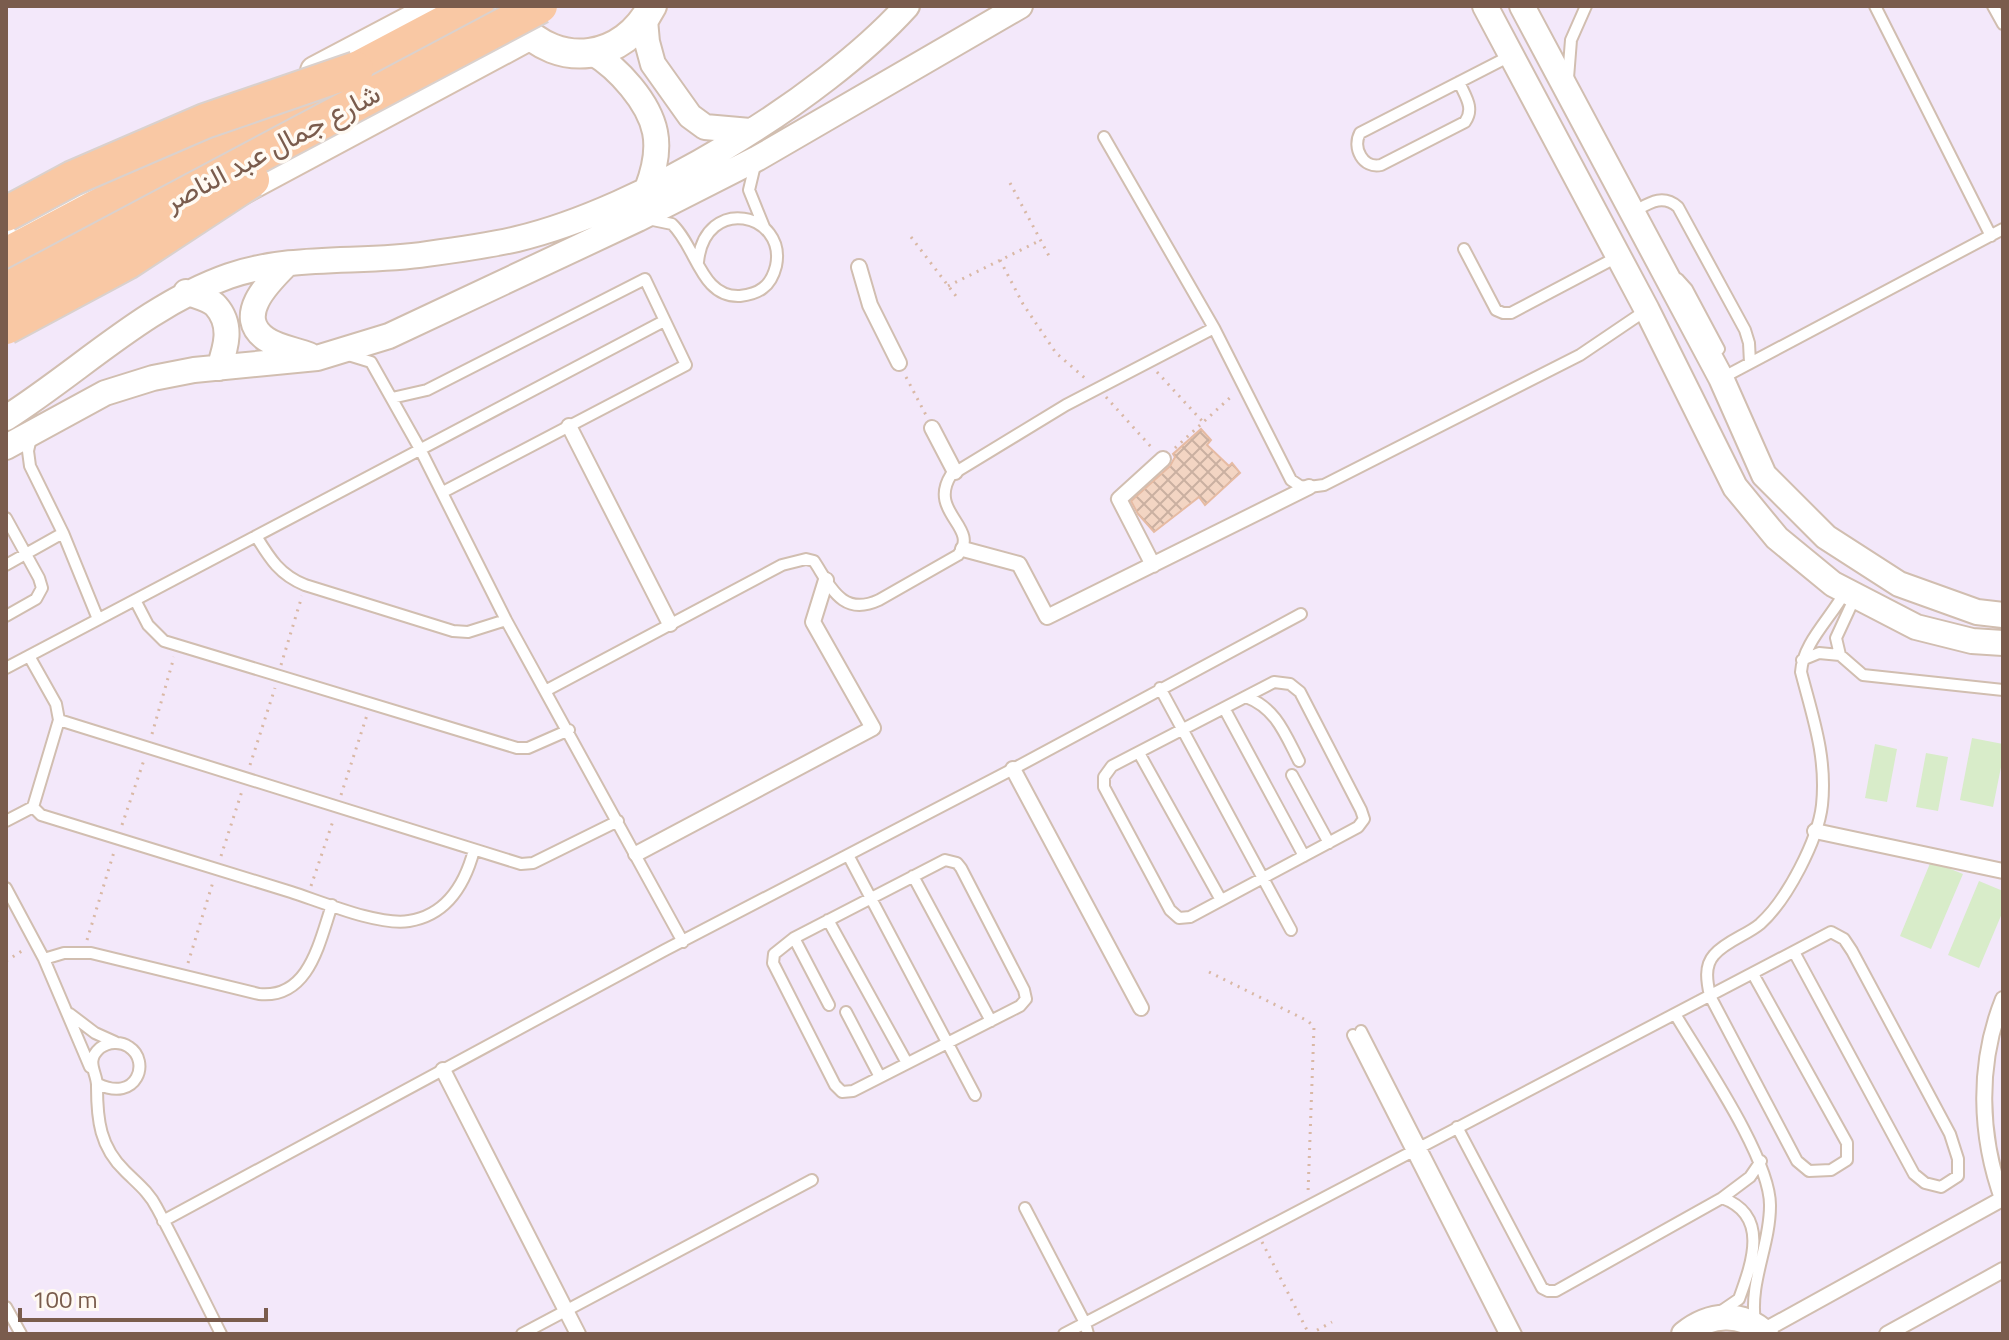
<svg xmlns="http://www.w3.org/2000/svg" width="2009" height="1340" font-family="'Titillium Web',Vazirmatn,sans-serif">
	<style>
		.education { fill: #f3e8fa }
		.green { fill: #d8ecc9 }
		.building { fill: url(#building-cross-hatch); stroke: #e6bba3; stroke-width: 2 }
		.lines { fill: none; stroke-linecap: round; stroke-linejoin: round }
		.service-casing { stroke: #d1beb0; stroke-width: 14 }
		.pedestrian-casing { stroke: #d1beb0; stroke-width: 18 }
		.tertiary-casing { stroke: #d1beb0; stroke-width: 28 }
		.secondary-casing { stroke: #d6c0b0; stroke-width: 32 }
		.trunk-casing { stroke: #dad1cd; stroke-width: 38 }
		.path { stroke: #d9b8a5; stroke-width: 3; stroke-dasharray: 2 6; stroke-linecap: butt }
		.service { stroke: #fff; stroke-width: 10 }
		.pedestrian { stroke: #fff; stroke-width: 14 }
		.tertiary { stroke: #fff; stroke-width: 24 }
		.secondary { stroke: #fff; stroke-width: 28 }
		.trunk { stroke: #f9c8a4; stroke-width: 34 }
		.trunk-bridge-casing { stroke: #dad1cd; stroke-width: 38; stroke-linecap: butt }
		.trunk-bridge { stroke: #f9c8a4; stroke-width: 34 }
		.labels { text-anchor: middle; stroke-width: 7; stroke-linejoin: round; paint-order: stroke }
		.street-label { font-size: 28px; fill: #7a5c4d; stroke: #fffaf3 }
	</style>
	<defs>
		<pattern id="building-cross-hatch" width="8" height="8" patternUnits="userSpaceOnUse" patternTransform="scale(2)"><rect width="8" height="8" fill="#f3d5c3"/><path d="M0 0l8 8M0 8l8-8" fill="none" stroke="#cab0a1"/></pattern>
	</defs>
	<rect width="100%" height="100%" fill="#fdf6ec"/>
	<!-- education -->
	<path class="education" d="M 6,6 L 2003,6 L 2003,1334 L 6,1334 Z"/>
	<!-- green -->
	<path class="green" d="M 1972,738 L 2003,744 L 2003,757 L 1993,807 L 1960,800 Z
		M 1875,744 L 1897,749 L 1887,802 L 1865,798 Z
		M 1926,753 L 1948,757 L 1938,811 L 1916,807 Z
		M 1931,861 L 1963,874 L 1931,949 L 1900,936 Z
		M 1979,881 L 2003,891 L 2003,911 L 1979,968 L 1948,955 Z"/>
	<!-- building -->
	<path class="building" d="M 1201,429 L 1211,440 L 1207,445 L 1229,466 L 1232,463 L 1240,473 L 1205,505 L 1199,497 L 1154,532 L 1138,514 L 1131,501 L 1170,466 L 1175,457 L 1173,454 Z"/>
	<g class="lines">
		<defs>
			<path id="service" d="M 1875,6 L 1991,236
				M 1993,6 L 2003,24
				M 1568,78 L 1571,40 L 1586,6
				M 1459,82 C 1465,96 1475,108 1465,122 L 1381,165 C 1363,169 1352,148 1360,133 L 1510,56
				M 1104,137 L 1214,328 L 1291,480 L 1300,486 L 1309,487 L 1324,485 L 1580,355 L 1645,311
				M 755,165 L 749,190 L 764,227
				M 1633,212 C 1648,204 1662,193 1678,207 L 1745,330 L 1749,343 L 1750,363
				M 648,219 L 672,224 C 697,248 701,298 740,296 C 748,295 757,293 763,288 C 770,283 774,274 776,266 C 787,213 705,194 698,262
				M 1464,249 L 1496,310 L 1503,313 L 1511,313 L 1617,257
				M 1678,279 L 1687,289 L 1719,349
				M 345,354 L 371,362 L 420,449 L 506,620 L 683,942
				M 1722,378 L 2003,229
				M 392,398 L 427,390 L 645,279 L 686,365 L 443,492
				M 31,438 L 28,451 L 30,466 L 63,533 L 98,619
				M 6,518 L 39,578 L 42,588 L 36,599 L 6,616
				M 256,536 C 270,559 280,575 305,585 L 453,631 L 468,632 L 506,620
				M 6,565 L 63,533
				M 1855,597 L 1836,638 L 1840,655 L 1863,675 L 2003,690
				M 135,600 L 148,625 L 164,641 L 517,748 L 528,748 L 569,730
				M 1802,660 L 1819,653 L 1840,655
				M 6,668 L 664,321
				M 1274,682 L 1290,684 L 1300,692 L 1361,810 L 1364,819 L 1358,827 L 1190,917 L 1179,918 L 1170,910 L 1104,787 L 1104,777 L 1112,766 Z
				M 1160,688 L 1291,930
				M 547,690 L 782,565 L 806,559 L 814,561 C 831,587 842,617 879,600 L 958,555 C 981,527 927,513 951,475 L 1066,405 L 1214,328
				M 1246,697 C 1276,708 1285,734 1299,761
				M 1224,708 L 1304,856
				M 59,720 L 521,864 L 533,863 L 618,821
				M 1139,753 L 1221,900
				M 1292,775 L 1329,843
				M 33,807 L 41,815 C 124,841 208,866 291,892 C 322,902 379,926 409,921 C 447,915 465,884 474,850
				M 6,821 L 33,807 L 59,720 L 56,704 L 29,656
				M 848,855 L 975,1095
				M 945,860 L 957,863 L 961,868 L 1024,990 L 1026,999 L 1020,1006 L 853,1091 L 842,1092 L 835,1085 L 773,963 L 774,954 L 794,938 Z
				M 913,876 L 991,1021
				M 6,888 L 44,959 L 90,1067
				M 828,920 L 907,1063
				M 794,938 L 829,1005
				M 44,959 L 64,953 L 91,953 L 259,994 C 309,999 319,943 332,905
				M 1753,974 L 1847,1143 L 1847,1160 L 1831,1170 L 1809,1171 L 1797,1161 L 1710,996 C 1707,982 1704,966 1714,955 C 1726,941 1747,935 1760,924 C 1787,900 1818,840 1822,805 C 1827,757 1813,718 1801,672 C 1803,643 1830,619 1845,592
				M 846,1012 L 880,1077
				M 70,1014 L 95,1033 L 115,1042
				M 1675,1014 C 1701,1058 1771,1159 1770,1206 C 1770,1246 1749,1282 1755,1322
				M 1361,1031 L 1516,1334
				M 1353,1035 L 1505,1334
				M 98,1084 C 137,1103 151,1061 129,1047 C 121,1041 108,1042 100,1048 C 84,1062 98,1073 97,1087 C 97,1120 100,1147 125,1171 C 137,1183 149,1192 157,1208 C 179,1249 200,1292 221,1334
				M 1457,1127 L 1542,1288 L 1548,1291 L 1556,1291 L 1722,1198 L 1750,1177 L 1761,1161
				M 1025,1208 L 1085,1323 L 1088,1334
				M 163,1221 L 665,950 L 1013,769 L 1301,614
				M 6,1307 L 21,1334
				M 1720,1312 L 1739,1299 C 1752,1263 1770,1215 1722,1198
				M 522,1334 L 812,1180
				M 1064,1334 L 1831,932 L 1844,939 L 1852,951 L 1950,1134 L 1958,1159 L 1958,1176 L 1941,1187 L 1925,1183 L 1914,1174 L 1794,952"/>
			<path id="pedestrian" d="M 859,267 L 870,305 L 899,363
				M 569,426 L 670,624
				M 932,428 L 955,472
				M 963,549 L 1019,564 L 1047,617 L 1309,487
				M 1153,565 L 1119,499 L 1163,459
				M 1013,769 L 1141,1008
				M 1815,831 L 2003,871
				M 636,854 L 873,728 L 813,622 L 826,580
				M 2003,999 C 1977,1064 1979,1136 2003,1201
				M 443,1070 L 578,1334
				M 1763,1331 L 2002,1199
				M 1887,1334 L 2003,1270"/>
			<path id="tertiary" d="M 1485,6 L 1647,310 L 1735,487 L 1777,538 L 1833,584 L 1916,627 L 1972,641 L 2003,643
				M 1522,6 L 1721,378 L 1764,475 L 1826,537 L 1899,584 L 1977,612 L 2003,615
				M 645,20 L 647,42 L 653,64 L 690,116 L 705,127 L 750,131
				M 593,53 C 618,68 649,102 655,132 C 659,152 654,171 647,189
				M 287,264 C 270,281 233,316 266,339 C 277,347 296,350 309,355
				M 186,292 C 195,296 210,299 216,306 C 233,325 226,347 219,368
				M 6,418 C 80,371 146,305 229,276 C 293,254 362,264 427,254 C 457,250 487,246 517,239 C 640,210 822,100 907,6
				M 6,447 L 105,393 L 153,378 L 194,370 L 317,358 L 389,336 L 638,219 L 758,158 L 1020,6
				M 1684,1334 C 1709,1314 1741,1310 1766,1334"/>
			<path id="secondary" d="M 518,24 C 559,70 624,61 652,6
				M 315,71 L 438,6
				M 236,193 L 529,36
				M 6,235 L 133,167"/>
			<path id="trunk" d="M 6,255 L 476,6"/>
		</defs>
		<!-- service casing -->
		<use href="#service" class="service-casing"/>
		<!-- pedestrian casing -->
		<use href="#pedestrian" class="pedestrian-casing"/>
		<!-- tertiary casing -->
		<use href="#tertiary" class="tertiary-casing"/>
		<!-- secondary casing -->
		<use href="#secondary" class="secondary-casing"/>
		<!-- trunk casing -->
		<use href="#trunk" class="trunk-casing"/>
		<!-- path -->
		<path class="path" d="M 1010,183 L 1049,256
			M 911,237 L 959,300
			M 1000,260 L 1023,304 L 1056,353 L 1086,379
			M 948,286 L 1041,240
			M 1157,372 L 1203,422
			M 906,377 L 927,417
			M 1106,397 L 1152,448
			M 1175,448 L 1234,394
			M 281,665 L 302,596
			M 152,734 L 174,657
			M 250,765 L 275,688
			M 341,795 L 367,715
			M 122,825 L 144,760
			M 221,856 L 242,791
			M 311,886 L 334,818
			M 87,940 L 114,852
			M 6,961 L 25,949
			M 188,963 L 213,882
			M 1209,972 L 1308,1021 L 1314,1027 L 1308,1193
			M 1262,1242 L 1309,1334
			M 1310,1334 L 1332,1322"/>
		<!-- service -->
		<use href="#service" class="service"/>
		<!-- pedestrian -->
		<use href="#pedestrian" class="pedestrian"/>
		<!-- tertiary -->
		<use href="#tertiary" class="tertiary"/>
		<!-- secondary -->
		<use href="#secondary" class="secondary"/>
		<!-- trunk -->
		<use href="#trunk" class="trunk"/>
		<defs>
			<path id="trunk-bridge" d="M 6,214 L 73,178 L 205,121 L 356,69
				M 6,290 L 540,6
				M 6,327 L 127,262 L 252,180"/>
		</defs>
		<!-- trunk-bridge casing -->
		<use href="#trunk-bridge" class="trunk-bridge-casing"/>
		<!-- trunk-bridge -->
		<use href="#trunk-bridge" class="trunk-bridge"/>
	</g>
	<g class="labels">
		<!-- street labels -->
		<g class="street-label">
			<text transform="translate(272 147) rotate(-28)" y="10">شارع جمال عبد الناصر</text>
		</g>
	</g>
	<!-- border -->
	<rect width="2009" height="1340" fill="none" stroke="#7a5c4d" stroke-width="16"/>
	<!-- scale -->
	<path d="M20 1308v12h246v-12" fill="none" stroke="#7a5c4d" stroke-width="4"/>
	<text x="32" y="1308" font-size="24" fill="#7a5c4d" stroke="#fffaf3" stroke-width="6" paint-order="stroke">100 m</text>
</svg>
